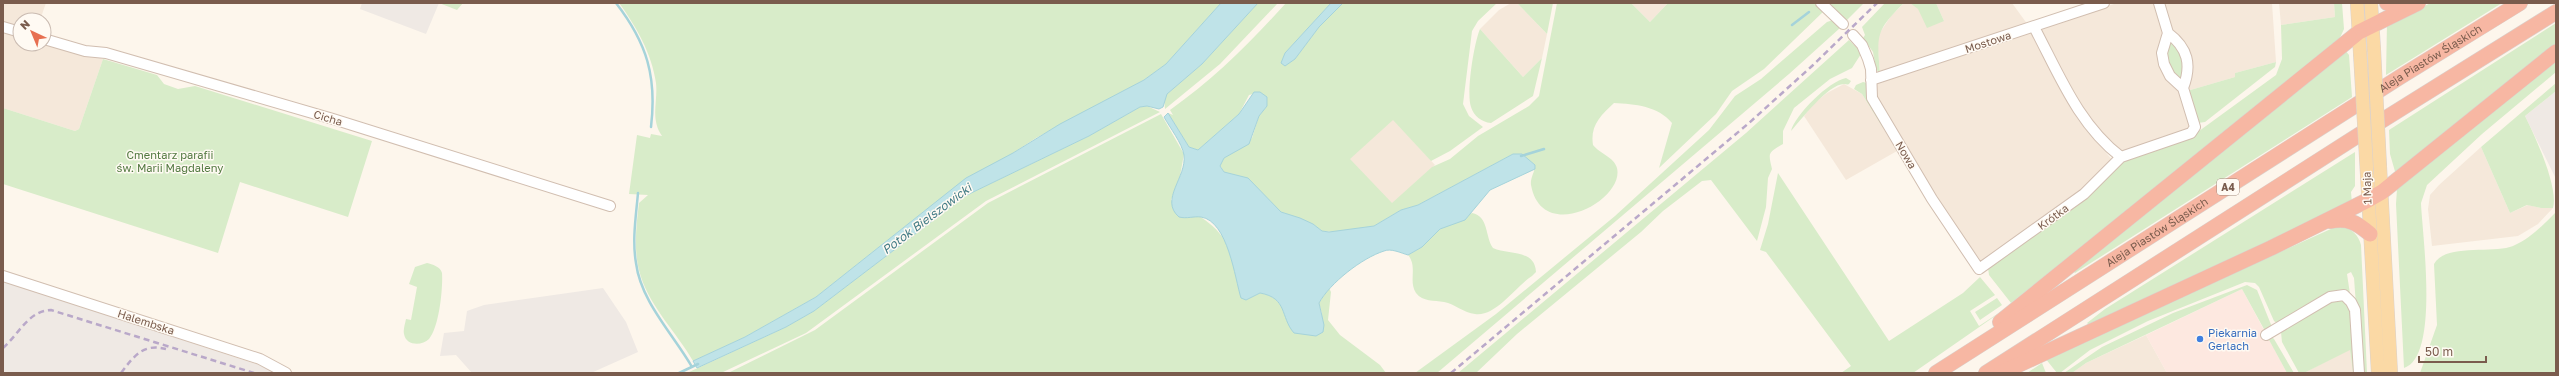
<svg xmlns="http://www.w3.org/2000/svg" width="2559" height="376" font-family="'Golos Text',sans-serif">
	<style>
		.residential { fill: #f5e8da }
		.commercial { fill: #fde8e0 }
		.industrial { fill: #efe9e4 }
		.green { fill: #d8ecc9 }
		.water { fill: #bfe3e8; stroke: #a5d3da }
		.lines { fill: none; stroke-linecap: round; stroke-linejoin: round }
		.stream { stroke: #a5d3da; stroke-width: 2.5 }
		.minor-casing { stroke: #d1beb0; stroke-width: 12 }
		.major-casing { stroke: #dad1cd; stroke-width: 14 }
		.highway-casing { stroke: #dad1cd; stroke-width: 16 }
		.minor { stroke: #fff; stroke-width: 10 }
		.major { stroke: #fbd9a5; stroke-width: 13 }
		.highway { stroke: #f7b7a3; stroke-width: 15 }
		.rail { stroke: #b9a8c9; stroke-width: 2.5; stroke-dasharray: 6 4; stroke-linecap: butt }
		.major-bridge-casing { stroke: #dad1cd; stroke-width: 14; stroke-linecap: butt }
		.major-bridge { stroke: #fbd9a5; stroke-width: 13 }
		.shop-dot { fill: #3f7fe0; stroke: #fffaf3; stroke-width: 1.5 }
		.labels { text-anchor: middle; stroke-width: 3; stroke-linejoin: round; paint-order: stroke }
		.shield { fill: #fffaf3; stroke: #a28b7f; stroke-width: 1 }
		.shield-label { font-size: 10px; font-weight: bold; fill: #7a5c4d }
		.street-label { font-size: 11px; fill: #7a5c4d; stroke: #fffaf3 }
		.park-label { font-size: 11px; fill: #537a41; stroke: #fffaf3 }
		.shop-label { font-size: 11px; fill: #366cbe; stroke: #fffaf3; text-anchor: start }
		.water-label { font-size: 12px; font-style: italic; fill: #437c86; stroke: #fffaf3 }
	</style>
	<rect width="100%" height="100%" fill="#fdf6ec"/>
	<!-- residential -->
	<path class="residential" d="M 3,3 L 46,3 L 40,20 L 20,20 L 20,44 L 44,44 L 44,41 L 103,59 L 79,129 L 75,131 L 3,108 Z
		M 1511,3 L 1517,3 L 1547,34 L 1542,58 L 1523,77 L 1480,29 L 1499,10 Z
		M 1631,3 L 1668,3 L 1650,22 Z
		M 1904,3 L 1910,3 L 1944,21 L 1936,3 L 2012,3 L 2028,25 L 1880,74 L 1877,37 L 1891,16 Z
		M 2117,3 L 2156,3 L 2190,128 L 2126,151 L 2119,150 L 2088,120 L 2041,32 L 2044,27 Z
		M 2162,3 L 2272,3 L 2276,62 L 2235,73 L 2235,77 L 2187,91 Z
		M 2279,3 L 2334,3 L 2335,17 L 2281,25 Z
		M 2030,33 L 2033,34 L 2048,60 L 2077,118 L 2113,161 L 2082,192 L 1981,261 L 1937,199 L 1877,99 L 1876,85 L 1879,82 Z
		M 1844,84 L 1862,94 L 1897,151 L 1846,180 L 1804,116 L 1813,104 L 1827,93 Z
		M 1393,119 L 1435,165 L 1392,204 L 1349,159 Z
		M 2481,147 L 2510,213 L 2528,205 L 2541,208 L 2553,208 L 2538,224 L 2518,236 L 2432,246 L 2428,209 L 2430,195 L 2439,185 Z
		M 2146,335 L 2167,373 L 2072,373 L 2086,363 Z
		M 2350,349 L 2353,373 L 2304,373 L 2343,352 Z"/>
	<!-- commercial -->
	<path class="commercial" d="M 2242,289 L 2287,373 L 2167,373 L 2146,335 Z"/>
	<!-- industrial -->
	<path class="industrial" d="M 362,3 L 439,3 L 426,34 L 360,9 Z
		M 2556,91 L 2556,179 L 2525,116 Z
		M 3,281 L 262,366 L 275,373 L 3,373 Z
		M 603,288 L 626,322 L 638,352 L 591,373 L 472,373 L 456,355 L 440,356 L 444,333 L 464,331 L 467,311 L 484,305 Z"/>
	<!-- green -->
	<path class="green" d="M 439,3 L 463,3 L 457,10 Z
		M 619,3 L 1221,3 L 1166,64 L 1144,80 L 1036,138 L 927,209 L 816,297 L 745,337 L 693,361 C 677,333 651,308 641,277 C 633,253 636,228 639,203 L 648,195 L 629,194 L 637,135 L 650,138 L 651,134 L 662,136 C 650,119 658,102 656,83 C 652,54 636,26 619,3 Z
		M 1258,3 L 1278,3 L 1220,64 L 1165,109 L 1164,98 L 1167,94 L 1202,64 Z
		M 1286,3 L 1331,3 L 1285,53 L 1281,63 L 1295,59 L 1319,27 L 1343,3 L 1497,3 L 1478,21 L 1472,31 L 1463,104 L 1469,116 L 1483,127 L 1450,151 L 1431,161 L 1393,120 L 1350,159 L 1392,203 L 1432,167 L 1450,159 L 1478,136 L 1529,106 L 1539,96 L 1557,3 L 1631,3 L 1650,22 L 1668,3 L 1817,3 L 1825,10 L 1764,69 L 1732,91 L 1716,114 L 1659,168 L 1672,123 C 1658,106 1635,104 1614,103 C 1600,116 1590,126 1593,145 C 1600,154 1614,157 1617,168 C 1625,200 1542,245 1531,185 C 1530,178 1535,172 1535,165 L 1522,155 L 1513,154 L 1418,205 L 1401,210 L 1374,226 L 1336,232 L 1322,231 L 1313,224 L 1281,212 L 1256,187 L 1224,172 L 1220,165 L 1224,158 L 1252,138 L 1259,116 L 1267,106 L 1260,92 L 1249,95 L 1239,114 L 1198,150 L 1189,147 L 1168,113 L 1173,115 L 1170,110 C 1214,79 1250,43 1286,3 Z
		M 1517,3 L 1553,3 L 1547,34 Z
		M 1827,3 L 1864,3 L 1846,21 Z
		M 1885,3 L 1904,3 C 1875,31 1877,36 1880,74 L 1876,69 L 1873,52 L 1863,38 L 1865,35 L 1862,27 Z
		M 1910,3 L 1936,3 L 1944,21 L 1927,28 L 1918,9 Z
		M 2334,3 L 2342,3 L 2344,29 L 2338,42 L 2011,303 L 1989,275 L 1988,268 L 2089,195 L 2123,162 L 2195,134 L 2276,75 L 2282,59 L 2281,25 L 2335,17 Z
		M 2431,3 L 2502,3 L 2386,75 L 2387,23 Z
		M 1833,20 L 1840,28 L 1789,74 L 1437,373 L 1415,373 L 1496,314 L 1615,216 L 1709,130 L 1735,96 L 1761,79 L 1827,22 Z
		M 2556,23 L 2556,45 L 2396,175 L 2390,154 L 2389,130 Z
		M 1480,29 L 1523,77 L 1542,58 L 1533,96 L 1491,123 C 1481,122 1474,116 1471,107 C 1466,93 1474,43 1480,29 Z
		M 1849,40 L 1861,52 L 1861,54 L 1852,68 L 1830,79 L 1794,108 L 1783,131 L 1783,144 C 1768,153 1768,152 1772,169 L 1768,178 L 1766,207 L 1757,241 L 1711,180 L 1702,181 L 1663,211 L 1641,232 L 1517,334 L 1476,373 L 1458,373 L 1746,133 Z
		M 2168,40 L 2176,42 L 2185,68 L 2180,81 L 2166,64 Z
		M 2345,50 L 2349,55 L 2352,97 L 2075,273 L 2072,270 Z
		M 2556,57 L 2556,72 L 2482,134 L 2427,185 L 2421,203 C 2422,233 2440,357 2404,368 L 2396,204 L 2397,189 Z
		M 103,59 L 157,75 L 164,84 L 178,89 L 195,86 L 372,141 L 348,217 L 240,182 L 218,253 L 3,184 L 3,108 L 75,131 L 79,129 Z
		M 2276,62 L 2275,67 L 2205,122 L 2198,123 L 2187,91 L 2235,77 L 2235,73 Z
		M 1846,78 L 1851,81 L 1849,84 C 1848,85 1846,84 1844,84 C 1828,84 1801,120 1791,131 C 1795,115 1829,81 1846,78 Z
		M 1863,82 L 1867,83 L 1883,128 L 1862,94 L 1854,89 L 1856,85 Z
		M 2556,83 L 2556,91 L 2525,116 C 2535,136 2559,188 2553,208 L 2541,208 L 2527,205 L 2510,213 L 2481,147 Z
		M 1147,106 L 1160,112 L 986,201 L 806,333 L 721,373 L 687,373 L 786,327 L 814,311 L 965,196 L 1089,136 L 1140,107 Z
		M 1161,114 L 1184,154 L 1180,176 L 1171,200 C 1195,214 1219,223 1230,251 C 1236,268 1234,285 1246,300 L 1260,293 C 1277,296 1281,305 1288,319 C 1292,327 1308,334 1316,336 L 1322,314 L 1319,303 L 1329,288 L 1331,292 L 1328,320 L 1340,335 L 1380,365 L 1386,373 L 728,373 L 815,330 L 988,203 Z
		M 2355,152 L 2355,186 L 2351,192 L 2352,203 L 2089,325 L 2087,323 L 2105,309 Z
		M 1778,173 L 1889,341 L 1963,293 L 1980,277 L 1995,295 L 1970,311 L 1979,326 L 2011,305 L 1913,373 L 1841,373 L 1851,366 L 1766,252 L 1760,250 L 1768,224 Z
		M 2556,212 L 2556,373 L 2420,373 L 2437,325 L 2434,264 C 2445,243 2494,254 2513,246 C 2530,239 2543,225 2556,212 Z
		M 1472,213 C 1489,216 1485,237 1493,248 C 1508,255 1535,249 1536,272 L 1532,276 C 1515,287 1496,317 1475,314 C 1464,313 1455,304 1444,302 C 1434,300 1423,302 1416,293 C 1408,281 1418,267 1408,255 L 1422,247 L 1440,229 Z
		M 2343,226 C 2352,229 2359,236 2361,245 L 2367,373 L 2361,373 L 2354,278 L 2351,272 L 2347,274 L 2350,294 L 2278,324 L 2274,321 L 2259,287 L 2255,283 L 2245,282 L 2148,321 L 2090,350 L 2060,373 L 2057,373 L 2045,358 L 2333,228 Z
		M 427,263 C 432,264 441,267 442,273 C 443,285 440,326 429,339 C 422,346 406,346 404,334 C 403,330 405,324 406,319 L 411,320 L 417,287 L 409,284 L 415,267 Z
		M 2247,285 L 2257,290 L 2272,327 L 2265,331 L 2242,289 L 2086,363 L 2072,373 L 2064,373 L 2102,347 L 2173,313 Z
		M 1997,298 L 2002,305 L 1980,320 L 1975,312 Z
		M 2341,299 L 2351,309 L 2357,373 L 2353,373 L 2350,350 L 2304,373 L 2299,373 L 2282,342 L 2281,332 L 2330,300 Z
		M 2272,337 L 2274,339 L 2294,373 L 2287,373 L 2268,338 Z
		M 2042,363 L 2046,373 L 2027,373 Z"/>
	<!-- water -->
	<path class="water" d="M 1221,3 L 1258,3 L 1202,64 L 1167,94 L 1163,107 L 1159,109 L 1147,106 L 1140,107 L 1089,136 L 965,196 L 814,311 L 786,327 L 697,368 L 693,361 L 745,337 L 816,297 L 966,178 L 1013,153 L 1060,124 L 1144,80 L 1166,64 Z
		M 1331,3 L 1343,3 L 1319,27 L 1295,59 L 1285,66 L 1281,63 L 1285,53 Z
		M 1254,92 L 1260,92 L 1267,97 L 1267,106 L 1259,116 L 1249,144 L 1224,158 L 1220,166 L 1224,172 L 1248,178 L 1281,212 L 1300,218 L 1313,224 L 1322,231 L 1329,232 L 1374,226 L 1401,210 L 1418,205 L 1513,154 L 1522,154 L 1535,165 L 1535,169 L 1490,190 L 1465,220 L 1440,229 L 1422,247 L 1408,255 C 1401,253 1391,248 1384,251 C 1362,258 1330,283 1319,303 L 1324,325 L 1323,332 L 1316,336 L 1294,333 C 1280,317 1288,298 1260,293 L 1246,300 L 1241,298 C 1235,279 1228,221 1201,217 C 1194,216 1187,219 1179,217 C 1159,200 1187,177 1184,155 C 1182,143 1170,128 1164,117 L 1168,113 L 1189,147 L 1198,150 L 1239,114 Z"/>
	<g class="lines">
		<!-- stream -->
		<path class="stream" d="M 616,3 C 647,43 657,77 651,127
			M 1792,25 L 1809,12
			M 1521,156 L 1544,149
			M 638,193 C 636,216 632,240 636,263 C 641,302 673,334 692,367
			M 679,373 L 698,364"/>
		<defs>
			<path id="minor" d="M 1821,3 L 1843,24
				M 3,27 L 20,32
				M 2034,27 C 2059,74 2078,124 2121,157
				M 2168,33 C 2188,48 2192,65 2183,88
				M 1853,35 L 1862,45 L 1868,59 L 1871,69 L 1872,98 L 1932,199 L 1979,269 L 2084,194 L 2121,157
				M 44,39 L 85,51 L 106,53 L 333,119 L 610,206
				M 1871,80 L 2104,3
				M 2121,157 L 2191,133 L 2195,127 L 2183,88 L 2170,76 L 2164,64 L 2162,53 L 2168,33 L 2159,3
				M 3,276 L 260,359 L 286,373
				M 2266,335 L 2330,297 L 2344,295 L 2351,302 L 2355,310 L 2359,373"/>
			<path id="major" d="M 2357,3 L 2360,53
				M 2371,3 L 2374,49
				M 2380,166 L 2391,373
				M 2367,175 L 2378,373"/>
			<g id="highway">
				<path d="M 2387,3 L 2411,6"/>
				<path d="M 2330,221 C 2348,218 2356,222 2370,234"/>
				<path d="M 2000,322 L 2359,32 L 2418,3"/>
				<path id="s1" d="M 1936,373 L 2400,77 L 2520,3"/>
				<path d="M 1986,373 L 2354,138 L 2556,12"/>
				<path d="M 2001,373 L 2271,248 L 2368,200 L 2382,192 L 2556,52"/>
			</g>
		</defs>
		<!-- minor casing -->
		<use href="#minor" class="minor-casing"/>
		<!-- major casing -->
		<use href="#major" class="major-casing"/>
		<!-- highway casing -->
		<use href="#highway" class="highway-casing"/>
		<!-- minor -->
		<use href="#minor" class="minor"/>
		<!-- major -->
		<use href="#major" class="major"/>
		<!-- highway -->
		<use href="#highway" class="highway"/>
		<!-- rail -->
		<path class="rail" d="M 3,348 C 19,334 28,311 51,310 L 254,373
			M 121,373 C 134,356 143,343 166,349
			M 1451,373 L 1749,123 L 1812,66 L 1877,3"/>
		<defs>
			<path id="major-bridge" d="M 2374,49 L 2380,166
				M 2360,53 L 2367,175"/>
		</defs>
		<!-- major-bridge casing -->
		<use href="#major-bridge" class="major-bridge-casing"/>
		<!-- major-bridge -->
		<use href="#major-bridge" class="major-bridge"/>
	</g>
	<!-- markers -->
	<circle class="shop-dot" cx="2200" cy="339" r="4"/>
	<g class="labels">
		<!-- shield labels -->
		<rect class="shield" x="2217" y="179" width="22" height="16" rx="3"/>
		<g class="shield-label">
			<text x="2228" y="191">A4</text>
		</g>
		<!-- street labels -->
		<g class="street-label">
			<text transform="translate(1988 42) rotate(-18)" y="4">Mostowa</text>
			<text dy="4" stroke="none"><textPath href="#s1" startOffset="586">Aleja Piastów Śląskich</textPath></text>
			<text transform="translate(328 118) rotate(17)" y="4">Cicha</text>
			<text transform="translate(1906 155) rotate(59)" y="4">Nowa</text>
			<text transform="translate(2367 188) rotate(-92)" y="4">1 Maja</text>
			<text transform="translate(2053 217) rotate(-36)" y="4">Krótka</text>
			<text dy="4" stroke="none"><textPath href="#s1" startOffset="262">Aleja Piastów Śląskich</textPath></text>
			<text transform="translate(146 322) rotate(18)" y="4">Halembska</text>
		</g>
		<!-- park labels -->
		<g class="park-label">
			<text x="170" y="159">Cmentarz parafii<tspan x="170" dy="13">św. Marii Magdaleny</tspan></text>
		</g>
		<!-- shop labels -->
		<g class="shop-label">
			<text x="2208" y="337">Piekarnia<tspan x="2208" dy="13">Gerlach</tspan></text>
		</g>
		<!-- water labels -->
		<g class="water-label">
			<text transform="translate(927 219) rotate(-37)" y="4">Potok Bielszowicki</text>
		</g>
	</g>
	<!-- border -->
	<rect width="2559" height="376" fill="none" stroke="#7a5c4d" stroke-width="8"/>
	<!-- north arrow -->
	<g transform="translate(32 32) rotate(316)"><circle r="19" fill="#fffaf3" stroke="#cabbb1"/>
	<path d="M0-3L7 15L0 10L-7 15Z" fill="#e76f51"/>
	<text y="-6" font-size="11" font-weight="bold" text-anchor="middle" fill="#7a5c4d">N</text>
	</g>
	<!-- scale -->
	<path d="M2419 356v6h67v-6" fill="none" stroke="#7a5c4d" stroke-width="2"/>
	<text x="2425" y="356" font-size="12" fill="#7a5c4d" stroke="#fffaf3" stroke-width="3" paint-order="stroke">50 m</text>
</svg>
